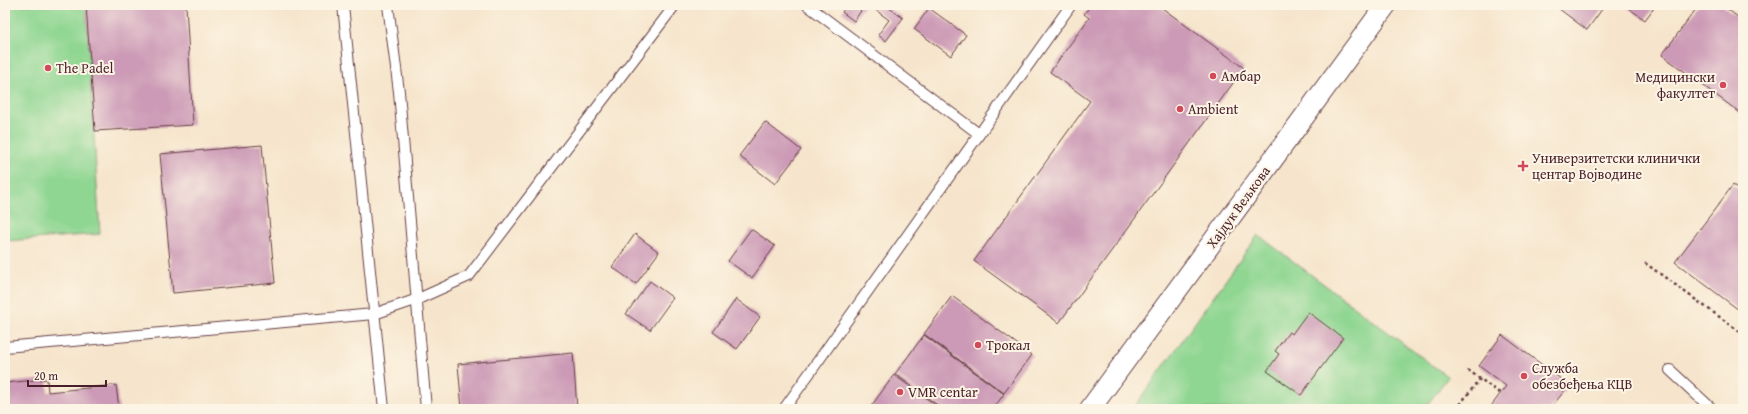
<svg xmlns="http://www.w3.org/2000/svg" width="1748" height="414" font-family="'Gentium Book Plus',serif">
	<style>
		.green { fill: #8ed691; stroke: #6c7a5e }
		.building { fill: #cc9ab6 }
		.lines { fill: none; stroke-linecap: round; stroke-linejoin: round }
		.service-casing { stroke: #643d43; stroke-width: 12 }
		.minor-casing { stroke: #643d43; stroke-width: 22 }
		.path { stroke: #643d43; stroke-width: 2.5; stroke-dasharray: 3 3; stroke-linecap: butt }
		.service { stroke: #fff; stroke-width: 10 }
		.minor { stroke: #fff; stroke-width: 20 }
		.poi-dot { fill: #d1495b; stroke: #fcf5e5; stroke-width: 1.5 }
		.labels { text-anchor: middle; stroke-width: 4; stroke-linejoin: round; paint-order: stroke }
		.poi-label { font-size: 14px; fill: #4a1f2b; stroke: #fcf5e5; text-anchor: start }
		.street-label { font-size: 14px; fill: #4a1f2b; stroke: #fcf5e5 }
	</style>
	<rect width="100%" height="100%" fill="#fcf5e5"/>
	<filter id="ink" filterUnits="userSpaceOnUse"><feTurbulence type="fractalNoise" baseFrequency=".025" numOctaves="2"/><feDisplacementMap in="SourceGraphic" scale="8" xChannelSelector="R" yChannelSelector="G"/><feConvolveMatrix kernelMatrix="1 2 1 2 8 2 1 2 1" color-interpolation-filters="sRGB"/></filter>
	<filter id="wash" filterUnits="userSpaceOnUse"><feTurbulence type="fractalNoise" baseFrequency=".012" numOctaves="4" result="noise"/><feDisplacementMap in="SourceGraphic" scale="16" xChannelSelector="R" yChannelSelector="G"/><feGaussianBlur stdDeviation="0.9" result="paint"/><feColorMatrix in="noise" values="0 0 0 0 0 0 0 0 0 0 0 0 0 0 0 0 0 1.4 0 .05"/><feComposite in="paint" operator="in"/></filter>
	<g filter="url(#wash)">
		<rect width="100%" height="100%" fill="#f6e5cc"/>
		<!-- green -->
		<path class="green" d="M 5,5 L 86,5 L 100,234 L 5,241 Z
			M 1258,235 L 1448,377 L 1424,409 L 1133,409 Z"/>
		<g id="blocks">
			<!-- building -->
			<path class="building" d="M 86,5 L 186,5 L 193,125 L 95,131 Z
				M 847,5 L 865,5 L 854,21 L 842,12 Z
				M 869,5 L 885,5 L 903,18 L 886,41 L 878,35 L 889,20 Z
				M 1091,5 L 1158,5 L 1244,68 L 1059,323 L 974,261 L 1090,101 L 1050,72 L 1089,18 L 1084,14 Z
				M 1554,5 L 1605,5 L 1587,30 Z
				M 1624,5 L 1656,5 L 1645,20 Z
				M 1699,5 L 1722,5 L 1743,21 L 1743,115 L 1662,55 Z
				M 929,8 L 966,35 L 951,56 L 914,29 Z
				M 765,122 L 801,150 L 775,184 L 739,156 Z
				M 262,145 L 275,283 L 173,293 L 160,154 Z
				M 1733,185 L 1743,192 L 1743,313 L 1675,262 Z
				M 751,229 L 775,246 L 752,278 L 728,261 Z
				M 635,234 L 659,252 L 636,284 L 612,267 Z
				M 650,281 L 673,298 L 650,330 L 626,314 Z
				M 952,296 L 1032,355 L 1004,393 L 924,334 Z
				M 736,299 L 760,317 L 737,349 L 713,332 Z
				M 1308,312 L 1343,338 L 1301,395 L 1267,371 L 1279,354 L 1275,351 L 1289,332 L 1292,334 Z
				M 924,335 L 1004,394 L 993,409 L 943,409 L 895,374 Z
				M 1502,335 L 1569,385 L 1550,409 L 1489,409 L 1506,386 L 1479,366 Z
				M 573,353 L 577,409 L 462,409 L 458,364 Z
				M 894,375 L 941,409 L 869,409 Z
				M 47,379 L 48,392 L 116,385 L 119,409 L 5,409 L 5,383 Z"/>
		</g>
	</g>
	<g filter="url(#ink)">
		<use href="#blocks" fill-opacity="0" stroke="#643d43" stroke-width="1"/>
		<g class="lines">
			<defs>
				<path id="service" d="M 343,5 L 384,409
					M 388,5 L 399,92 L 426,409
					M 807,5 L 979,134
					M 5,347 L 374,314 L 418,299 L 469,276 L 675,5
					M 1670,370 L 1712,409
					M 784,409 L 1071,5"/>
				<path id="minor" d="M 1090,409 L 1386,5"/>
			</defs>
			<!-- service casing -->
			<use href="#service" class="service-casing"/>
			<!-- minor casing -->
			<use href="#minor" class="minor-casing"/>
			<!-- path -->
			<path class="path" d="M 1645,263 L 1743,334
				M 1468,370 L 1501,394
				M 1456,409 L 1480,379"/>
			<!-- service -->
			<use href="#service" class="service"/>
			<!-- minor -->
			<use href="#minor" class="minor"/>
		</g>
	</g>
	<!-- markers -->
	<g class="poi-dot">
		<circle cx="48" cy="68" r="4"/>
		<circle cx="1213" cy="76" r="4"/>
		<circle cx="1723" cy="85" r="4"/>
		<circle cx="1180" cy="109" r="4"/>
		<path d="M1521 160h4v4h4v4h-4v4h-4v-4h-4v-4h4z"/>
		<circle cx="978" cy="345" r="4"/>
		<circle cx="1524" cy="376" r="4"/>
		<circle cx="900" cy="392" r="4"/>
	</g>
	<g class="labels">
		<!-- poi labels -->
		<g class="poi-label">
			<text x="56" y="73">The Padel</text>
			<text x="1221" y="81">Амбар</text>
			<text x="1715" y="82" text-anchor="end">Медицински<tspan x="1715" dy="16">факултет</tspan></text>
			<text x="1188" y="114">Ambient</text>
			<text x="1532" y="163">Универзитетски клинички<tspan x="1532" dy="16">центар Војводине</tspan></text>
			<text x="986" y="350">Трокал</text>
			<text x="1532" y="373">Служба<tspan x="1532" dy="16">обезбеђења КЦВ</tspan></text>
			<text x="908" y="397">VMR centar</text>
		</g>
		<!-- street labels -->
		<g class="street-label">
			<text transform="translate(1238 207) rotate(-54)" y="5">Хајдук Вељкова</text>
		</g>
	</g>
	<!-- margin -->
	<rect width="1748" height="414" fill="none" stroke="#fcf5e5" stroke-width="20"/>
	<!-- scale -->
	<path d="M28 380v6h78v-6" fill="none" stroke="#4a1f2b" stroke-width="2"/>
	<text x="34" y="380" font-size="12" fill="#4a1f2b" stroke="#fcf5e5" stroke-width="3" paint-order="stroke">20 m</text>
</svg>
